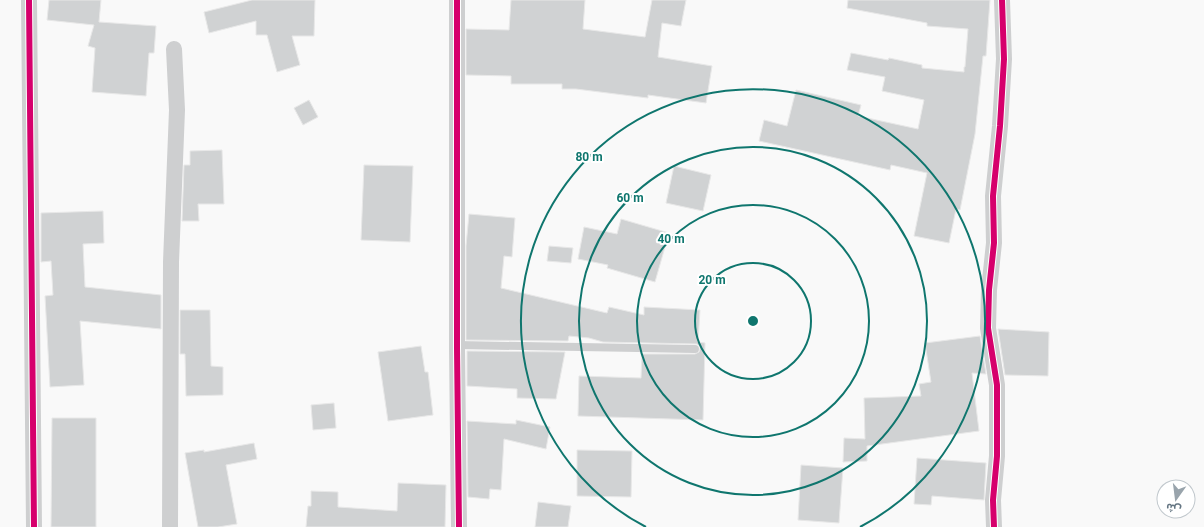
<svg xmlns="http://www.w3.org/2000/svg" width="1204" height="527" font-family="Roboto,'Noto Sans Arabic',sans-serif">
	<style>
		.building { fill: #d0d2d3; stroke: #e8e8e8 }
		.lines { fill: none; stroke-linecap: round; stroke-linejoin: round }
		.lane { stroke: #cecfd0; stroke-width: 8 }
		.street { stroke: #cecfd0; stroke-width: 16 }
		.cycleway-casing { stroke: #fff; stroke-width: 8 }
		.cycleway { stroke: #d6006c; stroke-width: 6 }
		.ring { fill: none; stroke: #0f766e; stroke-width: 2 }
		.centre { fill: #0f766e; stroke: #fff; stroke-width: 2 }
		.ring-label { font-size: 12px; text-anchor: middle; font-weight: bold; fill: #0f766e; stroke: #fff; stroke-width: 4; stroke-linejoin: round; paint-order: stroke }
	</style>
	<rect width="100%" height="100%" fill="#f9f9f9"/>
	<!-- building -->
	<path class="building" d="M 49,0 L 101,0 L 99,22 L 156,26 L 154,53 L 149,53 L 146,96 L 92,92 L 95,48 L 88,46 L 94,25 L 47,20 Z
		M 252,0 L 315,0 L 314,36 L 292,36 L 300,65 L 277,72 L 267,35 L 256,35 L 256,21 L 209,33 L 204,12 Z
		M 511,0 L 585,0 L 583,29 L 645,37 L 652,0 L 686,0 L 681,26 L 662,23 L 658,57 L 712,66 L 706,103 L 648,95 L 648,98 L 576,89 L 562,89 L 562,84 L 511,84 L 511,76 L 466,75 L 466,29 L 509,30 Z
		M 848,0 L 990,0 L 986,56 L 983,56 L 975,134 L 960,210 L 956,209 L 949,243 L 914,236 L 927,173 L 891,165 L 890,170 L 759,141 L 764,120 L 787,126 L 796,90 L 861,105 L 858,116 L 918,129 L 924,100 L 882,91 L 885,77 L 847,70 L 851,53 L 888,60 L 889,58 L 922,65 L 922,68 L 964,72 L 964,67 L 965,67 L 968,29 L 927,26 L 927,23 L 847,8 Z
		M 309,100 L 318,117 L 303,125 L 294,108 Z
		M 222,150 L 224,204 L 198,204 L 199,221 L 182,221 L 184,165 L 190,165 L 190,151 Z
		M 364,165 L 413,166 L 410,242 L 361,240 Z
		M 674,166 L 711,175 L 703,211 L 666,203 Z
		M 103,211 L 104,243 L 83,244 L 85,287 L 161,295 L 161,329 L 80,321 L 84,385 L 50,387 L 45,296 L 53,295 L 51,261 L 41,262 L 41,213 Z
		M 469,214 L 515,218 L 512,257 L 504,256 L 501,288 L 607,313 L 609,307 L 644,315 L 644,307 L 700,310 L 698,342 L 705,343 L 703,420 L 578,416 L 579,376 L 641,378 L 642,354 L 695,354 L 699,352 L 700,349 L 700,346 L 697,344 L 603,342 L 589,338 L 569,336 L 568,341 L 466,340 L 466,246 Z
		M 621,219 L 669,233 L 655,282 L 607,268 L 608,265 L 578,259 L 584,227 L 617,234 Z
		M 549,246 L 573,248 L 571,263 L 547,261 Z
		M 180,310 L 210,310 L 211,366 L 223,367 L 223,395 L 186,396 L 185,354 L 180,354 Z
		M 998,329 L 1049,332 L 1048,376 L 1005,375 Z
		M 980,336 L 986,374 L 972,373 L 979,431 L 867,446 L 867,461 L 843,462 L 844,438 L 865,439 L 864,398 L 921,396 L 919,384 L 931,382 L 925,343 Z
		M 421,346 L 425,372 L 428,372 L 433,415 L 388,421 L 378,352 Z
		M 467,351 L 565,352 L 556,399 L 517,398 L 517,389 L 467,386 Z
		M 334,403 L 336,428 L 313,430 L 311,405 Z
		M 52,418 L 96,418 L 96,527 L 51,527 Z
		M 516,420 L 550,427 L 546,449 L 504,439 L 501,490 L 490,489 L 489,499 L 468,497 L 467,421 L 516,424 Z
		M 254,443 L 257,459 L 226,465 L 237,524 L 218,527 L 198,527 L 185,453 L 204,450 L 204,452 Z
		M 577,450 L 632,451 L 631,497 L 577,496 Z
		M 917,458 L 986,463 L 984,500 L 932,496 L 931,505 L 914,504 Z
		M 801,465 L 843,468 L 839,523 L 798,520 Z
		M 398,483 L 446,485 L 445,527 L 306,527 L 308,506 L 311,506 L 311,491 L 338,492 L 338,507 L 397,511 Z
		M 538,502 L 571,506 L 568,527 L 535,527 Z"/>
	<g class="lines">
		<!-- lane -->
		<path class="lane" d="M 457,345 L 695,349"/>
		<!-- street -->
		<path class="street" d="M 29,0 L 34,527
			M 457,0 L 457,348 L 459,527
			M 170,527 L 171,262 L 177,110 L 174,49
			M 994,527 L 993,500 L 997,456 L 997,385 L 988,328 L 989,290 L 994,243 L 993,196 L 1000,126 L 1004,59 L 1002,0"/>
		<defs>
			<path id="cycleway" d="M 29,0 L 34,527
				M 457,0 L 457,348 L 459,527
				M 994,527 L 993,500 L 997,456 L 997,385 L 988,328 L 989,290 L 994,243 L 993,196 L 1000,126 L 1004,59 L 1002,0"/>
		</defs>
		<!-- cycleway casing -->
		<use href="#cycleway" class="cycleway-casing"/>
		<!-- cycleway -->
		<use href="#cycleway" class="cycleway"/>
	</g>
	<!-- distance rings -->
	<g class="ring">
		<circle cx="753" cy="321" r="58"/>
		<circle cx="753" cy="321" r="116"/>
		<circle cx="753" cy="321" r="174"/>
		<path d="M646 527A232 232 0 1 1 860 527"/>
	</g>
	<circle cx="753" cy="321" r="6" class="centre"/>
	<g class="ring-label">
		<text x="589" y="161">80 m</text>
		<text x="630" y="202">60 m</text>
		<text x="671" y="243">40 m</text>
		<text x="712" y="284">20 m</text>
	</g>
	<!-- north arrow -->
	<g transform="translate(1176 499) rotate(194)"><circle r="19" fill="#ffffff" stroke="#c1c8cd"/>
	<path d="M0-3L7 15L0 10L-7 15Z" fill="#99a4ac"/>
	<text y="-6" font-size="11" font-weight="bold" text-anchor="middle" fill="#657683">ش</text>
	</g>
</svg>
